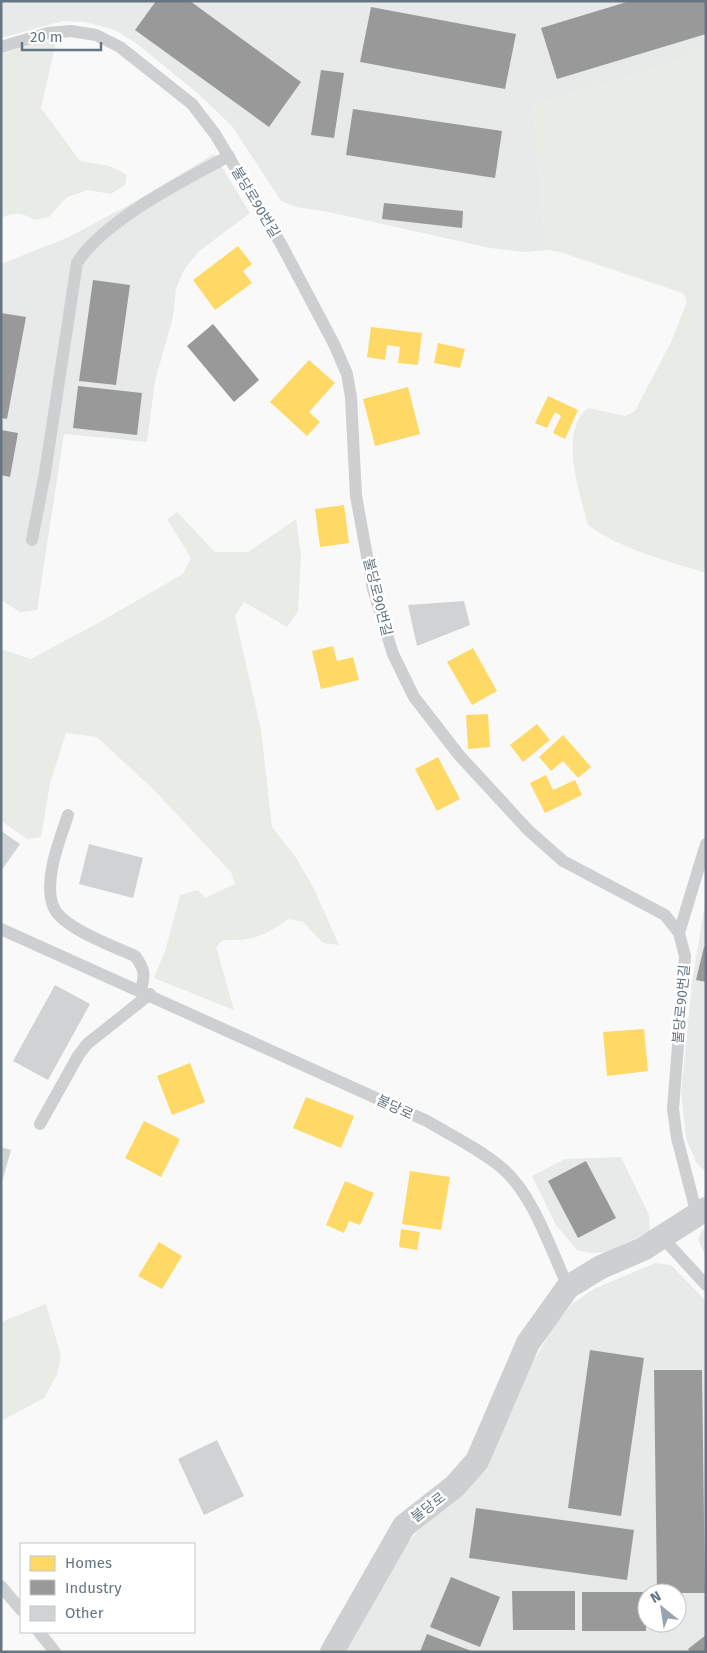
<svg xmlns="http://www.w3.org/2000/svg" width="707" height="1653" font-family="'Fira Sans','Noto Sans KR',sans-serif">
	<style>
		.built { fill: #e8e9e9; fill-rule: evenodd }
		.green { fill: #e8ebe6 }
		.homes { fill: #ffd966 }
		.industry { fill: #999 }
		.building { fill: #d0d2d3 }
		.lines { fill: none; stroke-linecap: round; stroke-linejoin: round }
		.service { stroke: #cecfd0; stroke-width: 12 }
		.minor { stroke: #cecfd0; stroke-width: 24 }
		.labels { text-anchor: middle; stroke-width: 5; stroke-linejoin: round; paint-order: stroke }
		.street-label { font-size: 14px; fill: #657683; stroke: #fff }
	</style>
	<rect width="100%" height="100%" fill="#f9f9f9"/>
	<!-- built -->
	<path class="built" d="M 1,1 L 706,1 L 706,50 L 639,75 L 534,105 L 546,250 L 525,252 L 490,248 L 329,212 L 296,207 L 281,201 L 232,126 L 196,92 L 136,43 L 115,30 L 85,22 L 63,21 L 1,38 Z
		M 214,154 L 250,213 L 198,252 L 184,270 L 176,289 L 173,317 L 155,381 L 147,442 L 64,434 L 37,610 L 20,612 L 1,600 L 1,264 L 69,237 L 136,201 Z
		M 706,897 L 706,1173 L 696,1162 L 686,1138 L 681,1092 L 692,983 Z
		M 621,1157 L 649,1215 L 650,1231 L 608,1252 L 591,1253 L 577,1250 L 556,1225 L 532,1176 L 565,1159 Z
		M 706,1228 L 706,1257 L 698,1240 L 702,1230 Z
		M 655,1263 L 671,1265 L 706,1301 L 706,1652 L 346,1652 L 404,1548 L 418,1531 L 463,1492 L 533,1362 L 554,1326 L 573,1303 L 594,1289 ZM 647,1593 L 677,1593 L 677,1623 L 647,1623 Z"/>
	<!-- green -->
	<path class="green" d="M 43,41 L 56,42 L 41,108 L 80,161 L 110,166 L 127,175 L 125,185 L 111,194 L 88,190 L 67,197 L 49,217 L 34,220 C 25,213 11,211 1,219 L 1,54 Z
		M 706,50 L 706,573 C 666,560 622,550 588,525 C 580,494 558,431 588,408 L 625,416 L 635,411 L 671,342 L 687,302 L 683,293 L 560,252 L 546,250 L 534,105 L 639,75 Z
		M 177,512 L 215,552 L 248,552 L 296,519 L 301,555 L 298,611 L 287,627 L 244,602 L 235,616 L 261,730 L 272,827 L 297,859 L 314,889 L 339,945 L 323,943 L 303,922 L 289,919 C 261,937 257,940 223,940 L 216,947 L 234,1010 L 154,978 L 166,948 L 180,895 L 198,890 L 205,898 L 235,884 L 231,872 L 153,789 L 97,737 L 66,733 L 50,783 L 41,837 L 27,839 L 1,821 L 1,649 L 31,659 L 98,623 L 183,574 L 191,558 L 167,519 Z
		M 46,1304 L 61,1356 L 57,1375 L 44,1398 L 1,1421 L 1,1322 Z"/>
	<!-- homes -->
	<path class="homes" d="M 238,246 L 252,264 L 243,271 L 252,283 L 215,310 L 193,280 Z
		M 371,327 L 422,333 L 418,365 L 398,363 L 400,347 L 387,345 L 385,360 L 367,357 Z
		M 438,343 L 465,349 L 460,368 L 434,363 Z
		M 309,360 L 335,383 L 309,412 L 320,422 L 307,436 L 270,402 Z
		M 408,387 L 420,434 L 375,446 L 363,399 Z
		M 548,396 L 578,410 L 565,439 L 553,433 L 561,416 L 555,412 L 547,428 L 535,423 Z
		M 344,505 L 349,543 L 320,547 L 315,509 Z
		M 333,646 L 337,661 L 353,657 L 359,680 L 321,689 L 312,651 Z
		M 473,648 L 497,691 L 472,705 L 447,662 Z
		M 488,714 L 490,747 L 468,749 L 466,715 Z
		M 537,724 L 550,740 L 523,762 L 510,745 Z
		M 563,735 L 591,767 L 578,778 L 563,761 L 551,771 L 539,757 Z
		M 438,757 L 460,799 L 437,811 L 415,769 Z
		M 546,775 L 553,790 L 575,780 L 582,795 L 545,813 L 530,783 Z
		M 644,1029 L 648,1071 L 607,1076 L 603,1032 Z
		M 190,1063 L 205,1102 L 172,1115 L 157,1076 Z
		M 306,1097 L 354,1116 L 341,1148 L 293,1128 Z
		M 144,1121 L 180,1139 L 161,1177 L 125,1158 Z
		M 410,1171 L 450,1177 L 441,1230 L 402,1224 Z
		M 345,1181 L 374,1193 L 360,1225 L 349,1221 L 344,1233 L 326,1225 Z
		M 401,1229 L 420,1232 L 417,1250 L 399,1247 Z
		M 159,1242 L 182,1256 L 162,1289 L 138,1276 Z"/>
	<!-- industry -->
	<path class="industry" d="M 156,1 L 190,1 L 301,82 L 269,127 L 135,30 Z
		M 630,1 L 706,1 L 706,34 L 557,79 L 541,28 Z
		M 371,7 L 516,34 L 505,89 L 360,62 Z
		M 321,70 L 344,73 L 334,138 L 311,135 Z
		M 353,109 L 502,131 L 495,178 L 346,155 Z
		M 384,203 L 463,211 L 462,228 L 382,219 Z
		M 93,280 L 130,285 L 116,385 L 79,381 Z
		M 1,313 L 26,317 L 7,419 L 1,418 Z
		M 213,324 L 259,380 L 234,402 L 187,346 Z
		M 78,386 L 142,393 L 137,435 L 73,428 Z
		M 1,430 L 18,433 L 10,477 L 1,475 Z
		M 704,947 L 706,947 L 706,982 L 696,980 Z
		M 586,1161 L 616,1218 L 578,1238 L 548,1181 Z
		M 590,1350 L 644,1358 L 621,1516 L 568,1508 Z
		M 654,1370 L 702,1370 L 705,1593 L 657,1593 Z
		M 476,1508 L 634,1530 L 627,1580 L 469,1558 Z
		M 451,1577 L 500,1597 L 480,1647 L 430,1627 Z
		M 512,1591 L 575,1591 L 575,1630 L 513,1630 Z
		M 582,1592 L 646,1592 L 646,1631 L 582,1631 Z
		M 427,1634 L 474,1652 L 420,1652 Z
		M 706,1635 L 706,1652 L 690,1652 L 688,1649 Z"/>
	<!-- building -->
	<path class="building" d="M 464,601 L 470,625 L 417,646 L 408,605 Z
		M 1,831 L 20,844 L 1,871 Z
		M 89,844 L 143,858 L 133,898 L 79,884 Z
		M 55,985 L 90,1004 L 48,1080 L 13,1061 Z
		M 1,1147 L 11,1150 L 2,1182 L 1,1182 Z
		M 217,1440 L 244,1496 L 204,1515 L 178,1459 Z"/>
	<g class="lines">
		<!-- service -->
		<path class="service" d="M 1,47 L 48,33 L 71,31 L 96,35 L 120,47 L 192,104 L 215,134 L 281,244 L 334,344 L 347,374 L 351,397 L 356,496 L 373,589 L 393,654 L 414,697 L 459,755 L 528,830 L 563,861 L 665,915 L 679,933 L 685,956 L 673,1109 L 677,1138 L 697,1215
			M 32,540 L 45,473 L 77,263 C 103,221 184,180 229,156
			M 68,815 C 60,839 42,883 54,908 C 63,928 115,947 135,956 C 145,969 145,975 141,990
			M 1,929 L 427,1121 C 452,1136 480,1149 502,1168 C 533,1194 551,1250 568,1287
			M 679,933 L 706,844
			M 40,1124 L 78,1056 L 87,1044 L 150,994
			M 662,1237 L 706,1285
			M 1,1586 L 21,1610
			M 39,1632 L 55,1652"/>
		<!-- minor -->
		<path class="minor" d="M 332,1652 L 404,1526 L 455,1486 L 477,1461 L 528,1343 L 568,1287 L 601,1267 L 643,1249 L 706,1209"/>
	</g>
	<g class="labels">
		<!-- street labels -->
		<g class="street-label">
			<text transform="translate(256 202) rotate(59)" y="5">불당로90번길</text>
			<text transform="translate(378 597) rotate(76)" y="5">불당로90번길</text>
			<text transform="translate(681 1004) rotate(-85)" y="5">불당로90번길</text>
			<text transform="translate(395 1107) rotate(25)" y="5">불당로</text>
			<text transform="translate(428 1507) rotate(-38)" y="5">불당로</text>
		</g>
	</g>
	<!-- border -->
	<rect width="707" height="1653" fill="none" stroke="#657683" stroke-width="5"/>
	<!-- legend -->
	<rect x="20" y="1543" width="175" height="90" fill="#ffffff" stroke="#c1c8cd"/>
	<rect x="30" y="1556" width="25" height="15" fill="#ffd966" stroke="#c1c8cd"/>
	<text x="65" y="1568" font-size="15" fill="#657683">Homes</text>
	<rect x="30" y="1580" width="25" height="15" fill="#999999" stroke="#c1c8cd"/>
	<text x="65" y="1593" font-size="15" fill="#657683">Industry</text>
	<rect x="30" y="1606" width="25" height="15" fill="#d0d2d3" stroke="#c1c8cd"/>
	<text x="65" y="1618" font-size="15" fill="#657683">Other</text>
	<!-- north arrow -->
	<g transform="translate(662 1608) rotate(330)"><circle r="24" fill="#ffffff" stroke="#c1c8cd"/>
	<path d="M0-4L9 19L0 12L-9 19Z" fill="#99a4ac"/>
	<text y="-8" font-size="14" font-weight="bold" text-anchor="middle" fill="#657683">N</text>
	</g>
	<!-- scale -->
	<path d="M22 42v8h79v-8" fill="none" stroke="#657683" stroke-width="2.5"/>
	<text x="30" y="42" font-size="15" fill="#657683" stroke="#ffffff" stroke-width="4" paint-order="stroke">20 m</text>
</svg>
